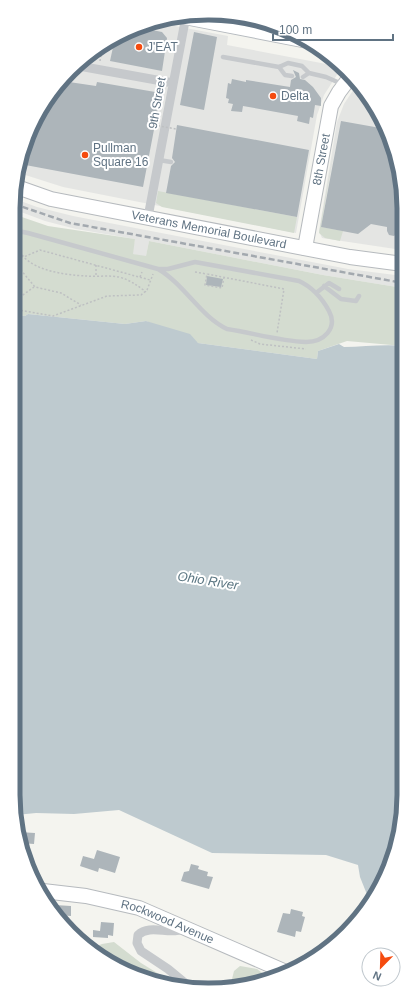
<svg xmlns="http://www.w3.org/2000/svg" width="417" height="1003" font-family="Helvetica,sans-serif">
	<style>
		.built { fill: #e4e5e3 }
		.green { fill: #d4dcd0 }
		.water { fill: #becacf }
		.building { fill: #adb5ba }
		.lines { fill: none; stroke-linecap: round; stroke-linejoin: round }
		.secondary-casing { stroke: #b5babf; stroke-width: 15 }
		.primary-casing { stroke: #b6babe; stroke-width: 16 }
		.path { stroke: #bec0c2; stroke-width: 1.5; stroke-dasharray: 2 2; stroke-linecap: butt }
		.lane { stroke: #c6c9cc; stroke-width: 4.5 }
		.street { stroke: #c6c9cc; stroke-width: 9 }
		.secondary { stroke: #fff; stroke-width: 13 }
		.primary { stroke: #fff; stroke-width: 14 }
		.rail { stroke: #a3a9af; stroke-width: 2.5; stroke-dasharray: 6 3; stroke-linecap: butt }
		.path-bridge { stroke: #bec0c2; stroke-width: 1.5; stroke-dasharray: 2 2; stroke-linecap: butt }
		.poi-dot { fill: #f54b0f; stroke: #fff; stroke-width: 1.5 }
		.labels { text-anchor: middle; stroke-width: 4; stroke-linejoin: round; paint-order: stroke }
		.poi-label { font-size: 12px; fill: #607383; stroke: #fff; text-anchor: start }
		.street-label { font-size: 12px; fill: #607383; stroke: #fff }
		.water-label { font-size: 13px; font-style: italic; fill: #5b7682; stroke: #fff }
		.rim { fill: none; stroke: #607383; stroke-width: 5 }
	</style>
	<rect width="100%" height="100%" fill="#f4f4ef"/>
	<!-- built -->
	<path class="built" d="M 159,23 L 228,36 L 227,45 L 342,67 L 324,95 L 317,115 L 296,233 L 63,187 L 19,173 L 23,146 L 61,80 L 122,33 Z
		M 358,83 L 384,122 L 402,183 L 402,250 L 322,238 L 319,231 L 337,122 L 344,104 Z
		M 15,199 L 37,207 L 73,216 L 348,269 L 403,276 L 403,288 L 323,275 L 149,241 L 146,257 L 132,254 L 135,239 L 76,229 L 45,221 L 13,209 Z"/>
	<!-- green -->
	<path class="green" d="M 334,150 L 321,227 L 343,231 L 340,241 L 325,238 L 319,233 Z
		M 158,191 L 297,217 L 294,233 L 162,207 L 156,203 Z
		M 13,214 L 48,226 L 135,239 L 133,254 L 146,256 L 149,241 L 323,275 L 403,288 L 403,346 L 347,341 L 318,351 L 317,359 L 198,343 L 146,321 L 125,324 L 28,314 L 25,316 L 13,315 Z
		M 114,942 L 141,963 L 180,987 L 111,964 L 92,948 L 102,944 Z
		M 240,966 L 257,969 L 269,978 L 247,986 L 230,987 L 234,971 Z"/>
	<!-- water -->
	<path class="water" d="M 28,314 L 125,324 L 146,321 L 190,334 L 198,343 L 317,359 L 318,351 L 339,344 L 344,347 C 363,347 384,344 403,346 L 404,794 L 394,857 L 370,902 L 360,877 L 358,865 L 326,855 L 212,853 L 119,810 L 74,814 L 36,813 L 16,815 L 13,794 L 13,315 L 25,316 Z"/>
	<!-- building -->
	<path class="building" d="M 142,28 L 162,32 L 167,38 L 162,71 L 110,61 L 115,38 L 122,33 Z
		M 194,32 L 217,37 L 204,110 L 180,105 Z
		M 293,70 L 299,73 L 300,79 L 305,80 L 313,87 L 321,98 L 321,106 L 315,105 L 313,118 L 310,117 L 309,124 L 297,121 L 298,116 L 243,106 L 242,112 L 231,111 L 233,104 L 228,103 L 229,99 L 226,98 L 228,83 L 231,84 L 232,79 L 246,82 L 246,80 L 290,87 L 291,80 L 296,77 Z
		M 71,72 L 69,82 L 96,86 L 97,82 L 161,93 L 143,187 L 20,164 L 23,146 L 61,80 Z
		M 341,121 L 386,129 L 402,183 L 402,229 L 394,236 L 389,235 L 387,231 L 387,227 L 371,224 L 358,234 L 321,227 Z
		M 177,125 L 309,150 L 297,217 L 166,193 L 171,166 L 175,162 L 172,158 Z
		M 207,276 L 223,279 L 221,287 L 206,285 Z
		M 19,832 L 35,833 L 34,844 L 21,843 Z
		M 97,850 L 120,857 L 115,873 L 99,868 L 98,872 L 80,866 L 83,856 L 94,859 Z
		M 191,864 L 199,866 L 198,869 L 208,872 L 207,876 L 213,877 L 209,889 L 181,881 L 184,872 L 189,871 Z
		M 55,905 L 71,906 L 71,916 L 57,915 L 55,912 Z
		M 291,909 L 303,912 L 302,916 L 305,917 L 301,932 L 296,931 L 295,937 L 277,932 L 283,913 L 290,914 Z
		M 101,922 L 114,923 L 113,936 L 108,935 L 108,938 L 93,937 L 93,930 L 100,931 Z"/>
	<g class="lines">
		<defs>
			<path id="secondary" d="M 182,17 L 310,42"/>
			<g id="primary">
				<path id="s1" d="M 17,187 L 51,199 L 87,206 L 350,257 L 403,264"/>
				<path id="s2" d="M 305,248 L 331,106 L 339,92 L 351,76"/>
				<path id="s3" d="M 43,891 L 86,896 L 139,908 L 286,972"/>
			</g>
		</defs>
		<!-- secondary casing -->
		<use href="#secondary" class="secondary-casing"/>
		<!-- primary casing -->
		<use href="#primary" class="primary-casing"/>
		<!-- path -->
		<path class="path" d="M 94,55 L 101,56
			M 100,61 L 102,49
			M 13,244 L 18,245 C 22,270 65,275 86,276 C 97,277 109,275 119,277 C 130,280 137,285 146,292
			M 13,258 L 26,256 L 40,250 L 150,280
			M 96,265 L 96,277
			M 13,268 L 20,269 L 35,287 L 61,293 L 81,305
			M 195,272 L 207,274
			M 140,277 L 142,272
			M 224,277 L 222,288 L 205,285 L 207,274 L 284,289 L 277,333
			M 13,302 L 34,287
			M 13,309 L 53,316 L 107,296 L 141,295 L 147,290 L 153,274
			M 251,340 L 260,344 L 306,349"/>
		<!-- lane -->
		<path class="lane" d="M 223,57 L 279,67 L 288,63 L 302,66 L 309,73 L 326,77 L 342,84
			M 279,67 L 285,75 L 292,76
			M 303,77 L 309,73
			M 159,160 L 171,162
			M 13,230 L 28,233 L 158,269 C 184,284 201,317 227,329 C 253,333 280,341 306,342 C 324,342 338,328 329,311 C 322,298 312,287 299,281 L 195,262 L 168,269 L 158,269
			M 324,286 L 341,299 L 356,301 L 359,296
			M 316,293 L 329,283 L 339,289"/>
		<!-- street -->
		<path class="street" d="M 79,66 L 173,83
			M 148,217 L 186,16
			M 186,927 C 172,937 151,923 138,935 L 137,943 L 141,951 L 168,969 L 191,988"/>
		<!-- secondary -->
		<use href="#secondary" class="secondary"/>
		<!-- primary -->
		<use href="#primary" class="primary"/>
		<!-- rail -->
		<path class="rail" d="M 14,204 L 70,223 L 403,283"/>
		<!-- path-bridge -->
		<path class="path-bridge" d="M 154,125 L 176,129"/>
	</g>
	<!-- markers -->
	<g class="poi-dot">
		<circle cx="139" cy="47" r="4"/>
		<circle cx="273" cy="96" r="4"/>
		<circle cx="85" cy="155" r="4"/>
	</g>
	<g class="labels">
		<!-- poi labels -->
		<g class="poi-label">
			<text x="147" y="51">J'EAT</text>
			<text x="281" y="100">Delta</text>
			<text x="93" y="152">Pullman<tspan x="93" dy="14">Square 16</tspan></text>
		</g>
		<!-- street labels -->
		<g class="street-label">
			<text transform="translate(157 103) rotate(-80)" y="4">9th Street</text>
			<text dy="4" stroke="none"><textPath href="#s2" startOffset="90">8th Street</textPath></text>
			<text dy="4" stroke="none"><textPath href="#s1" startOffset="197">Veterans Memorial Boulevard</textPath></text>
			<text dy="4" stroke="none"><textPath href="#s3" startOffset="129">Rockwood Avenue</textPath></text>
		</g>
		<!-- water labels -->
		<g class="water-label">
			<text transform="translate(208 580) rotate(9)" y="5">Ohio River</text>
		</g>
	</g>
	<!-- crop -->
	<path d="M0 0H417V1003H0ZM208 20H209A188 188 0 0 1 397 208V795A188 188 0 0 1 209 983H208A188 188 0 0 1 20 795V208A188 188 0 0 1 208 20Z" fill="#fff" fill-rule="evenodd"/>
	<path class="rim" d="M208 20H209A188 188 0 0 1 397 208V795A188 188 0 0 1 209 983H208A188 188 0 0 1 20 795V208A188 188 0 0 1 208 20Z"/>
	<!-- north arrow -->
	<g transform="translate(381 967) rotate(203)"><circle r="19" fill="#ffffff" stroke="#bfc7cd"/>
	<path d="M0-3L7 15L0 10L-7 15Z" fill="#f54b0f"/>
	<text y="-6" font-size="11" font-weight="bold" text-anchor="middle" fill="#607383">N</text>
	</g>
	<!-- scale -->
	<path d="M273 34v6h120v-6" fill="none" stroke="#607383" stroke-width="2"/>
	<text x="279" y="34" font-size="12" fill="#607383" stroke="#ffffff" stroke-width="3" paint-order="stroke">100 m</text>
</svg>
